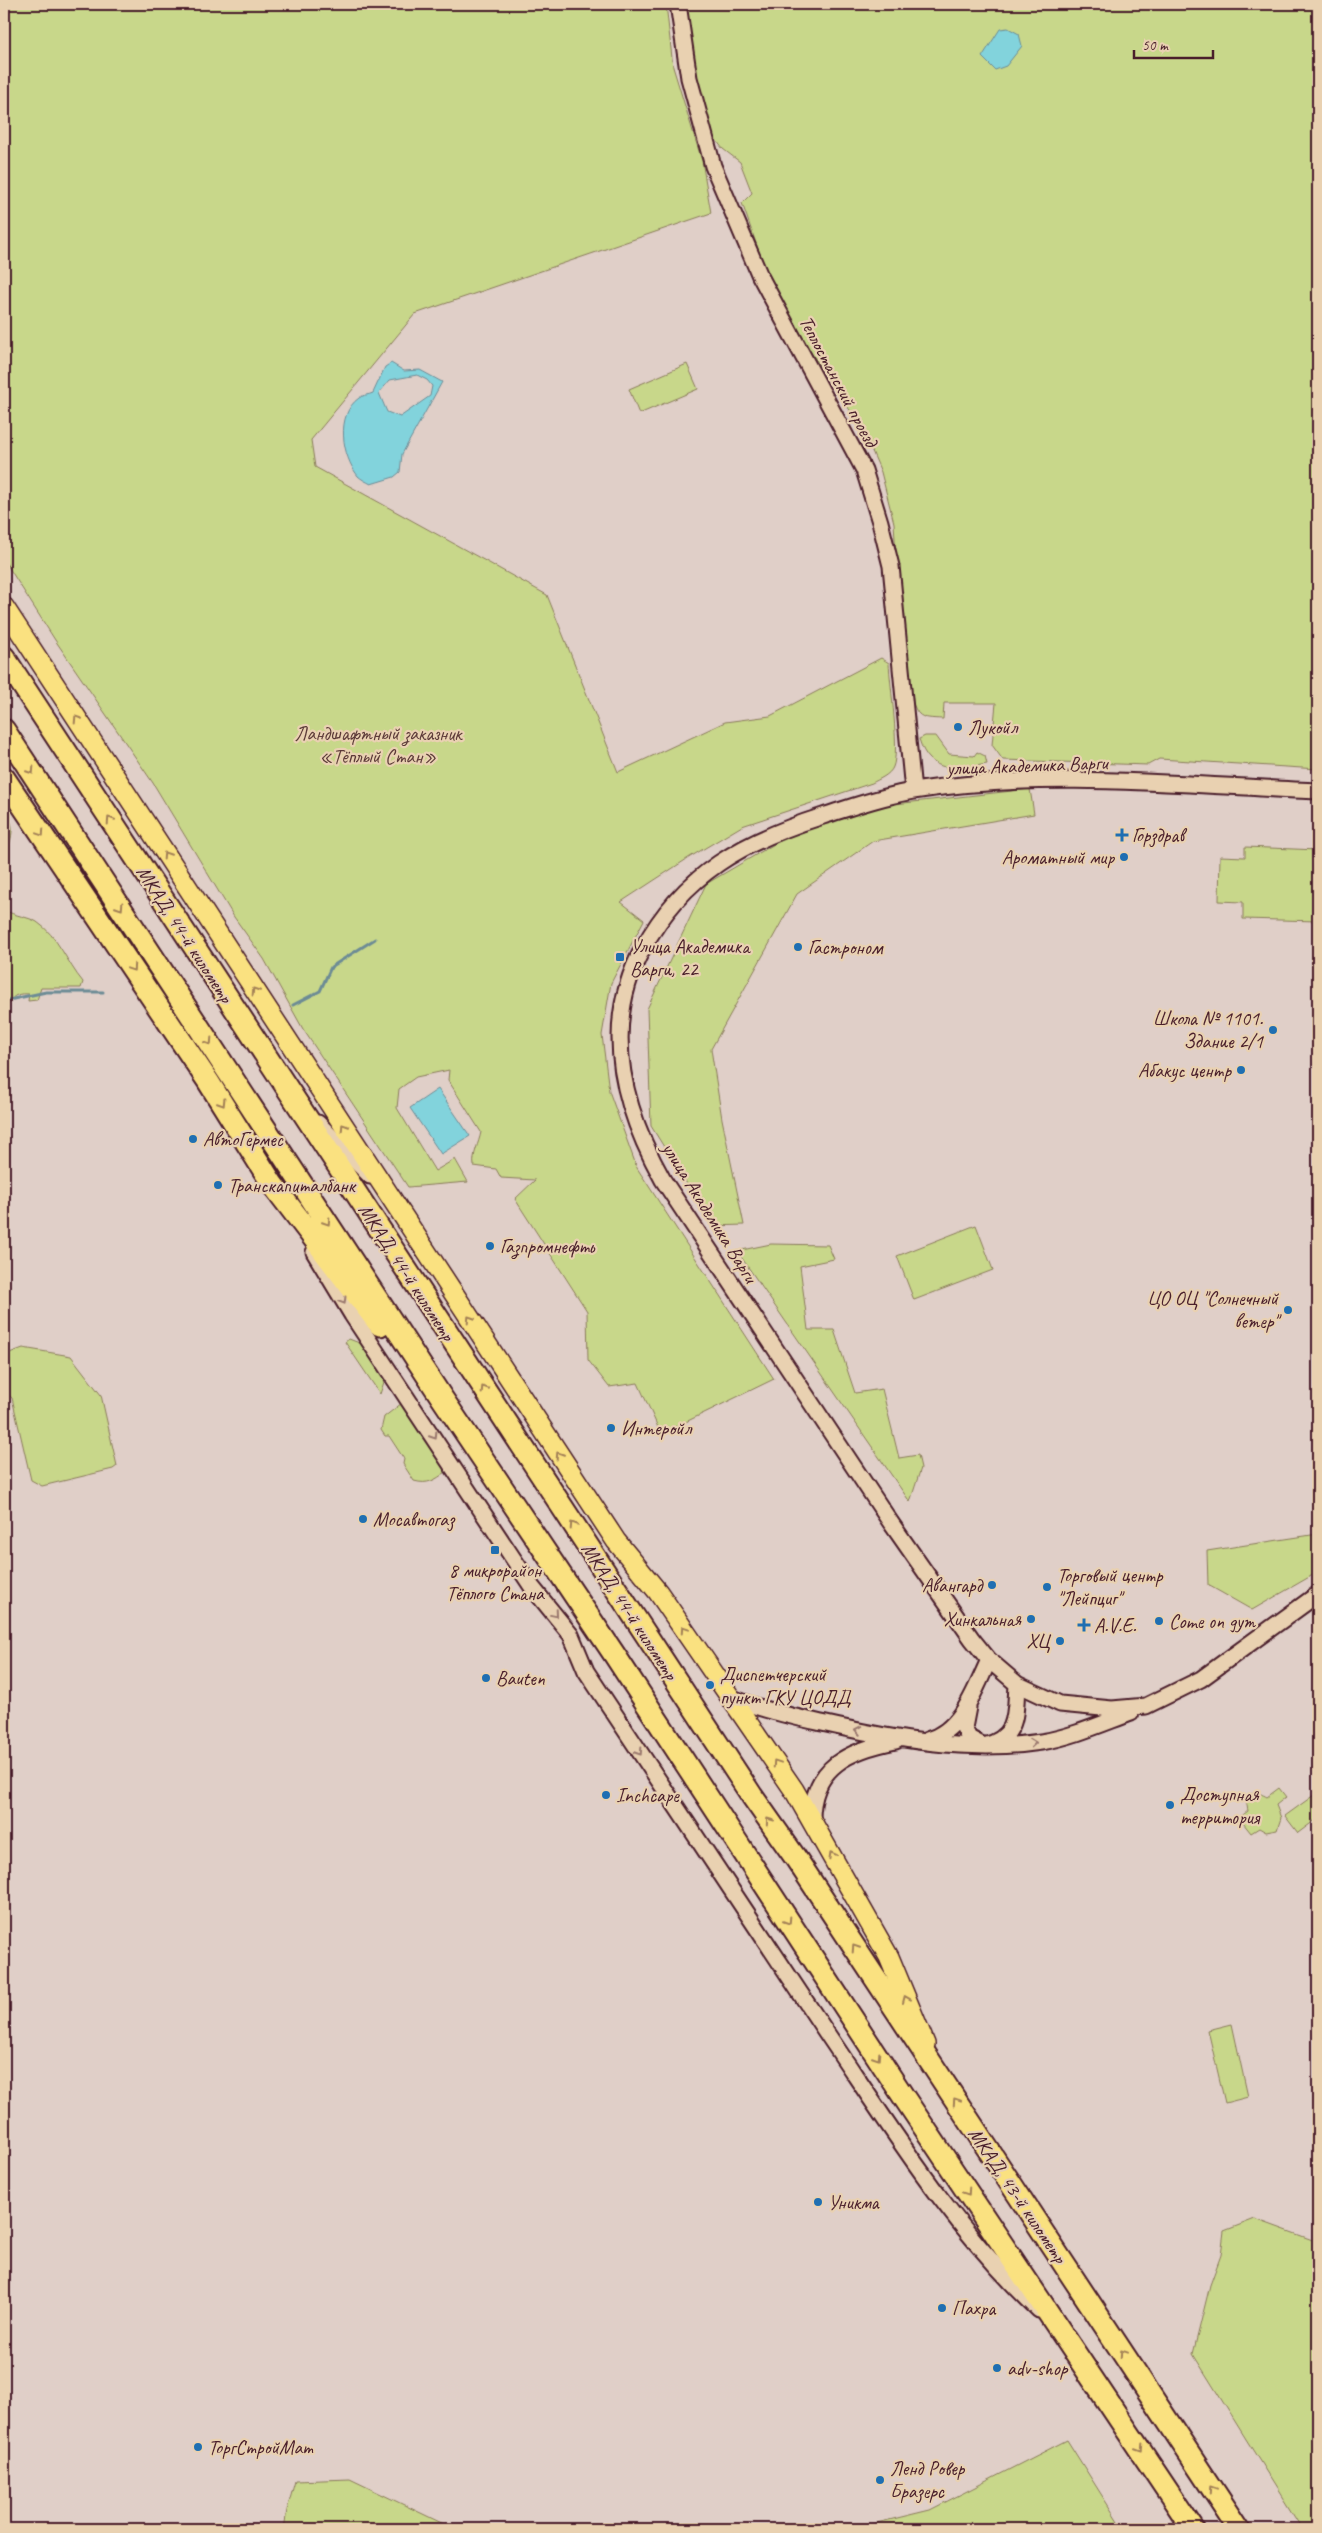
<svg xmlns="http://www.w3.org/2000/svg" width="1322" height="2533" font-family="Caveat,sans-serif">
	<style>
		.green { fill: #c8d78a; stroke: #897b5a }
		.water { fill: #82d3dc; stroke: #6c8b95; fill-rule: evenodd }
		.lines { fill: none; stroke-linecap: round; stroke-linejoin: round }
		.stream { stroke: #6c8b95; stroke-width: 3 }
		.minor-casing { stroke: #4a1f2b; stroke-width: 19 }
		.major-casing { stroke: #4a1f2b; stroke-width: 22 }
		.highway-casing { stroke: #4a1f2b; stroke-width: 25 }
		.minor { stroke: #e9d1b1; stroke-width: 15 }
		.major { stroke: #fae180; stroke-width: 19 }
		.highway { stroke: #fae180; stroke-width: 21 }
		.oneway { stroke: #a28056 }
		.oneway2 { stroke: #9a786e }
		.poi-dot { fill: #1f6fb2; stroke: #e9d1b1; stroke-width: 2 }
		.labels { text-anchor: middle; stroke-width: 4.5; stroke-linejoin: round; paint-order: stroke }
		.street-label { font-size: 20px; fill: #4a1f2b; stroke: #e9d1b1 }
		.poi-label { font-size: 20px; fill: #4a1f2b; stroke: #e9d1b1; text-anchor: start }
		.park-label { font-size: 20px; fill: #5d3b39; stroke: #e9d1b1 }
	</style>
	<rect width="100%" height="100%" fill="#e0cfc8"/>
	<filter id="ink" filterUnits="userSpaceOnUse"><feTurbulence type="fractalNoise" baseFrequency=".02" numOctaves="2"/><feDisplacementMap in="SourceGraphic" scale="10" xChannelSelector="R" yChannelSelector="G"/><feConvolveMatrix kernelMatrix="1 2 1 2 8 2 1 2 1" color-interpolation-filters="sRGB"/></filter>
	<g filter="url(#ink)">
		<!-- green -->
		<path class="green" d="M 4,4 L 666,4 L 673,67 L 702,161 L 711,213 L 415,314 L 311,440 L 315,467 L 547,595 L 618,772 L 725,722 L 770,716 L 881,658 L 889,663 C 890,684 900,751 893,767 C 890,775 879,779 872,783 L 742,826 L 690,857 L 621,902 L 644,920 L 611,983 L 602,1035 L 609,1091 L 637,1168 L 774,1379 L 661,1434 L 638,1383 L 609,1387 L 588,1360 L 587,1311 L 515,1199 L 535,1180 L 501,1178 L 496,1169 L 474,1166 C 472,1155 479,1143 481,1132 L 448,1080 L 449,1070 L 416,1077 L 399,1089 L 397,1108 L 435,1171 L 455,1159 L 468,1182 L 408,1187 L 303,1029 L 264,959 L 234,917 L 153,783 L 55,640 L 4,560 Z
			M 684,4 L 1318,4 L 1318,769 L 1159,759 L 1148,765 L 1003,760 L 992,745 L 996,703 L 944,703 L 943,719 C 919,718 918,718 910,695 L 897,571 L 894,523 L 881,472 L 862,428 L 799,335 L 772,289 L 742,203 L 752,193 L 740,162 L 723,149 L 713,136 L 693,75 Z
			M 687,364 L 698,389 L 639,414 L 629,389 Z
			M 925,736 L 936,736 L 949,754 L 974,756 L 977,752 L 985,756 L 987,764 C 958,769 930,776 919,739 Z
			M 1030,789 L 1034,814 L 873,841 L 797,894 L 711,1049 L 722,1119 L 744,1225 L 713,1226 L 651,1126 L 647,1009 L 706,884 L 788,836 L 877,806 Z
			M 4,814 C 20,825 8,845 4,861 Z
			M 1245,847 L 1318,850 L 1318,921 L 1243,919 L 1243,902 L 1219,901 L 1220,856 L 1245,857 Z
			M 4,910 C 15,916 29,917 37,922 C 58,936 67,963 83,982 L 81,988 L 41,988 L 37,1000 L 28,1001 L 29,994 C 12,993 13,998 4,1010 Z
			M 976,1225 L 993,1270 L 914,1300 L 897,1256 Z
			M 771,1244 L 828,1245 L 834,1259 L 800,1266 L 808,1330 L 834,1330 L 855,1393 L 882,1389 L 899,1458 L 918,1455 L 921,1468 L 910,1502 L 737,1251 Z
			M 349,1339 L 362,1344 L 385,1379 L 380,1394 L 345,1342 Z
			M 23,1348 L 71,1356 L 101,1395 L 117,1466 L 113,1469 L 42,1486 L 31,1480 L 12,1398 L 4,1391 L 4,1355 Z
			M 402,1403 L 446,1472 C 435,1480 428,1485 414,1481 L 403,1464 L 404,1459 L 389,1436 L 385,1436 L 381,1430 L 384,1417 Z
			M 1318,1534 L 1318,1572 L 1252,1610 L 1208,1585 L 1207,1551 Z
			M 1279,1788 L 1286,1797 L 1276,1805 L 1281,1818 L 1277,1830 L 1266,1832 L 1259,1828 L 1251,1833 L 1239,1818 L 1248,1811 L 1246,1800 C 1252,1790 1258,1792 1267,1797 Z
			M 1314,1795 L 1318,1801 L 1318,1818 L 1298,1833 L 1285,1816 Z
			M 1232,2024 L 1248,2097 L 1225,2103 L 1208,2030 Z
			M 1255,2219 L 1318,2242 L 1318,2529 L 1302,2529 L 1193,2354 L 1210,2285 L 1221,2255 L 1224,2231 Z
			M 1067,2440 L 1123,2529 L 852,2529 L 930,2510 Z
			M 350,2479 L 450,2527 L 456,2529 L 284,2529 L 287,2510 L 295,2481 Z"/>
		<!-- water -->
		<path class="water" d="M 1008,28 L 1019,34 L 1022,46 L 1006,66 L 995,70 L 982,57 L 1000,29 Z
			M 391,363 L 404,371 L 420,370 L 442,382 L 402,454 L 400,472 L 394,477 L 371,484 C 367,482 361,479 358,476 C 342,456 335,415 359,398 C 362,395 369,395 373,393 L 385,367 ZM 417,375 L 427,380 L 432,386 L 430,396 L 400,417 L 387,412 L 379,393 L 390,380 Z
			M 438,1089 L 470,1136 L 441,1154 L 410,1108 Z"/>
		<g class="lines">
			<!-- stream -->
			<path class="stream" d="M 4,1001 L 46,992 L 103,992
				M 293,1005 L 320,991 L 331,967 L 375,939"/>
			<defs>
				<path id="minor" d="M 678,4 L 689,78 L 713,166 L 760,276 L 864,470 L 880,522 L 891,566 L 913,791
					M 1318,791 C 1186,785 1044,770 913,791 C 882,796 852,807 823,816 C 744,841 684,873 643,948 C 601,1025 622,1107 663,1180 L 891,1523 L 972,1639 L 989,1660 L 1017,1684 L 1060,1704 L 1112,1709 L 1146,1706 L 1201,1679 L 1318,1594
					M 318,1123 L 370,1176
					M 314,1252 L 352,1315 L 532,1587 L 571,1635 L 586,1671 C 666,1793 747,1914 828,2035 C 893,2131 954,2230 1039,2310
					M 730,1697 C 759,1709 791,1716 822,1723 C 892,1739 969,1753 1041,1742 C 1072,1737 1101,1724 1131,1713
					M 968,1707 L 964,1728 L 969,1738 L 984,1746 C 1019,1737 1015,1714 1017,1684
					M 927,1740 C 962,1731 975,1689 989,1660
					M 812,1819 C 812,1766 850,1750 896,1741"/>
				<path id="major" d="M 4,607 L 616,1541 L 658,1592 L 794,1790 L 889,1957 L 925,2044"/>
				<path id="highway" d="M 4,657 L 752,1796 L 797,1860 L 1239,2529
					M 4,730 L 442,1398 L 614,1654 L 905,2099 L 1193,2529
					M 4,778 L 208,1081 L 273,1185 L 380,1325"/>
			</defs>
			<!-- minor casing -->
			<use href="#minor" class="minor-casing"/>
			<!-- major casing -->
			<use href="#major" class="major-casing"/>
			<!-- highway casing -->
			<use href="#highway" class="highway-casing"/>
			<!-- minor -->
			<use href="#minor" class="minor"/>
			<!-- major -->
			<use href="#major" class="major"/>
			<!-- highway -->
			<use href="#highway" class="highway"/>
		</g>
		<!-- one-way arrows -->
		<defs><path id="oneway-chevron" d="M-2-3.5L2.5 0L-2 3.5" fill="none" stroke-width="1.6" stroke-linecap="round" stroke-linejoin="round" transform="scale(1.25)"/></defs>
		<g class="oneway">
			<use href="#oneway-chevron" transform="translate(77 719) rotate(-123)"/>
			<use href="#oneway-chevron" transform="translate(31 771) rotate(57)"/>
			<use href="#oneway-chevron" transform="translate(110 820) rotate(-123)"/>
			<use href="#oneway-chevron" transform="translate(41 833) rotate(56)"/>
			<use href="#oneway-chevron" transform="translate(166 855) rotate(-123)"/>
			<use href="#oneway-chevron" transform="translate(120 907) rotate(57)"/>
			<use href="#oneway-chevron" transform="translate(132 968) rotate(56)"/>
			<use href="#oneway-chevron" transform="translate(255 991) rotate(-123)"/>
			<use href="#oneway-chevron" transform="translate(209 1042) rotate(57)"/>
			<use href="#oneway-chevron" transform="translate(222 1103) rotate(58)"/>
			<use href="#oneway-chevron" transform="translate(344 1127) rotate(-123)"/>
			<use href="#oneway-chevron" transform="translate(327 1222) rotate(57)"/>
			<use href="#oneway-chevron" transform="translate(470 1319) rotate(-123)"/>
			<use href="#oneway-chevron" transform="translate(484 1389) rotate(-123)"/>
			<use href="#oneway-chevron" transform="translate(559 1455) rotate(-123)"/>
			<use href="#oneway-chevron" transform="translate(573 1525) rotate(-123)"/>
			<use href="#oneway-chevron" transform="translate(684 1629) rotate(-124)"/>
			<use href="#oneway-chevron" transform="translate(776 1763) rotate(-124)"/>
			<use href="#oneway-chevron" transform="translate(769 1821) rotate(-125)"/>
			<use href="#oneway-chevron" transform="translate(832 1855) rotate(-119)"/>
			<use href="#oneway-chevron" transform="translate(788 1921) rotate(57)"/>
			<use href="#oneway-chevron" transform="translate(855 1948) rotate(-123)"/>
			<use href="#oneway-chevron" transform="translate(906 1999) rotate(-113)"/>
			<use href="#oneway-chevron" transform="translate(877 2057) rotate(57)"/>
			<use href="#oneway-chevron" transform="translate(956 2101) rotate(-124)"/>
			<use href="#oneway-chevron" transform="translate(967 2192) rotate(56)"/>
			<use href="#oneway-chevron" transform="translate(1123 2353) rotate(-124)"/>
			<use href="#oneway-chevron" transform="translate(1140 2448) rotate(57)"/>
			<use href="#oneway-chevron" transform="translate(1212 2489) rotate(-124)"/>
		</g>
		<g class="oneway2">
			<use href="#oneway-chevron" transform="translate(343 1301) rotate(59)"/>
			<use href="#oneway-chevron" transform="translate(434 1436) rotate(57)"/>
			<use href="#oneway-chevron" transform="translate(555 1614) rotate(50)"/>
			<use href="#oneway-chevron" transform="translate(858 1730) rotate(-170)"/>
			<use href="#oneway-chevron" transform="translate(1033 1743) rotate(-6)"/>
			<use href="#oneway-chevron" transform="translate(639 1752) rotate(57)"/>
		</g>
	</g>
	<!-- markers -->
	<g class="poi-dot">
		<circle cx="958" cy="727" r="5"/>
		<path d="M1119.5 827.5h5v5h5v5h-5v5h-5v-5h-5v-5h5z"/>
		<circle cx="1124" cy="857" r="5"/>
		<circle cx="798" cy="947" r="5"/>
		<rect x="615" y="952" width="10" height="10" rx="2.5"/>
		<circle cx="1273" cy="1030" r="5"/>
		<circle cx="1241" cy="1070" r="5"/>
		<circle cx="193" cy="1139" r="5"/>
		<circle cx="218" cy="1185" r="5"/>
		<circle cx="490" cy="1246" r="5"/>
		<circle cx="1288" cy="1310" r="5"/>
		<circle cx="611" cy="1428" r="5"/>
		<circle cx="363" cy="1519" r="5"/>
		<rect x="490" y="1545" width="10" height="10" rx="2.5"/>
		<circle cx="992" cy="1585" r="5"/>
		<circle cx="1047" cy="1587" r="5"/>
		<circle cx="1031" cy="1619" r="5"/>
		<circle cx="1159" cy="1621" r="5"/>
		<path d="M1081.5 1617.5h5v5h5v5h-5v5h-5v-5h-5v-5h5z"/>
		<circle cx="1060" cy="1641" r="5"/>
		<circle cx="486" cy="1678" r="5"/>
		<circle cx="710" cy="1685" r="5"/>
		<circle cx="606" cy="1795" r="5"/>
		<circle cx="1170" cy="1805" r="5"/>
		<circle cx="818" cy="2202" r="5"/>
		<circle cx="942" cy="2308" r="5"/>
		<circle cx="997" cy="2368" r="5"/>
		<circle cx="198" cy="2447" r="5"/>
		<circle cx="880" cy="2480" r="5"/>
	</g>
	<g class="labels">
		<!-- street labels -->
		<g class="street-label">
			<text transform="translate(839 381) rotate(62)" y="7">Теплостанский проезд</text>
			<text transform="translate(1027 765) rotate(-2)" y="7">улица Академика Варги</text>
			<text transform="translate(185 934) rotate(57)" y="7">МКАД, 44-й километр</text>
			<text transform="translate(710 1212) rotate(58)" y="7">улица Академика Варги</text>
			<text transform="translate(407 1272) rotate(57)" y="7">МКАД, 44-й километр</text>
			<text transform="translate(630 1611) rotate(57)" y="7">МКАД, 44-й километр</text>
			<text transform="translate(1018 2195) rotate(56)" y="7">МКАД, 43-й километр</text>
		</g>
		<!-- poi labels -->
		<g class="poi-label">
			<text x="968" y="734">Лукойл</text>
			<text x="1132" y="842">Горздрав</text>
			<text x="1114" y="864" text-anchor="end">Ароматный мир</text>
			<text x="630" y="953">Улица Академика<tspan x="630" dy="23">Варги, 22</tspan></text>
			<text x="808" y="954">Гастроном</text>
			<text x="1263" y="1025" text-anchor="end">Школа № 1101.<tspan x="1263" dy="23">Здание 2/1</tspan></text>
			<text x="1231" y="1077" text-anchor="end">Абакус центр</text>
			<text x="203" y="1146">АвтоГермес</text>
			<text x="228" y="1192">Транскапиталбанк</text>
			<text x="500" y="1253">Газпромнефть</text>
			<text x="1278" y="1305" text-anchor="end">ЦО ОЦ "Солнечный<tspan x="1278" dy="23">ветер"</tspan></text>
			<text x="621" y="1435">Интеройл</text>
			<text x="373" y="1526">Мосавтогаз</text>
			<text x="495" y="1577" text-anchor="middle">8 микрорайон<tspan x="495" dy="23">Тёплого Стана</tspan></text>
			<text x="1057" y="1582">Торговый центр<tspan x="1057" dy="23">"Лейпциг"</tspan></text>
			<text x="982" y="1592" text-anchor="end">Авангард</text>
			<text x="1021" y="1626" text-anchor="end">Хинкальная</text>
			<text x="1169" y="1628">Come on gym</text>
			<text x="1094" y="1632">A.V.E.</text>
			<text x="1050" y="1648" text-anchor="end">ХЦ</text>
			<text x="720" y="1681">Диспетчерский<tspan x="720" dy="23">пункт ГКУ ЦОДД</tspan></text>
			<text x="496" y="1685">Bauten</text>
			<text x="1180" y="1801">Доступная<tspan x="1180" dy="23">территория</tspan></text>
			<text x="616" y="1802">Inchcape</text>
			<text x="828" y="2209">Уникма</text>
			<text x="952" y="2315">Пахра</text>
			<text x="1007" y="2375">adv-shop</text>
			<text x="208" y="2454">ТоргСтройМат</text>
			<text x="890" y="2475">Ленд Ровер<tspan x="890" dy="23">Бразерс</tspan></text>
		</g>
		<!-- park labels -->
		<g class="park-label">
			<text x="378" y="740">Ландшафтный заказник<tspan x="378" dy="23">«Тёплый Стан»</tspan></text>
		</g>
	</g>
	<!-- margin -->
	<rect width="1322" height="2533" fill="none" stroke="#e9d1b1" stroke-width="20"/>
	<rect x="10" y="10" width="1302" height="2513" fill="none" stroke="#4a1f2b" stroke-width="2" filter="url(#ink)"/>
	<!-- scale -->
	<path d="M1134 50v8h79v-8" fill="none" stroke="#4a1f2b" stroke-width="2.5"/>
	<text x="1142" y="50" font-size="15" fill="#4a1f2b" stroke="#e9d1b1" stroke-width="4" paint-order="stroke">50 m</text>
</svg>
